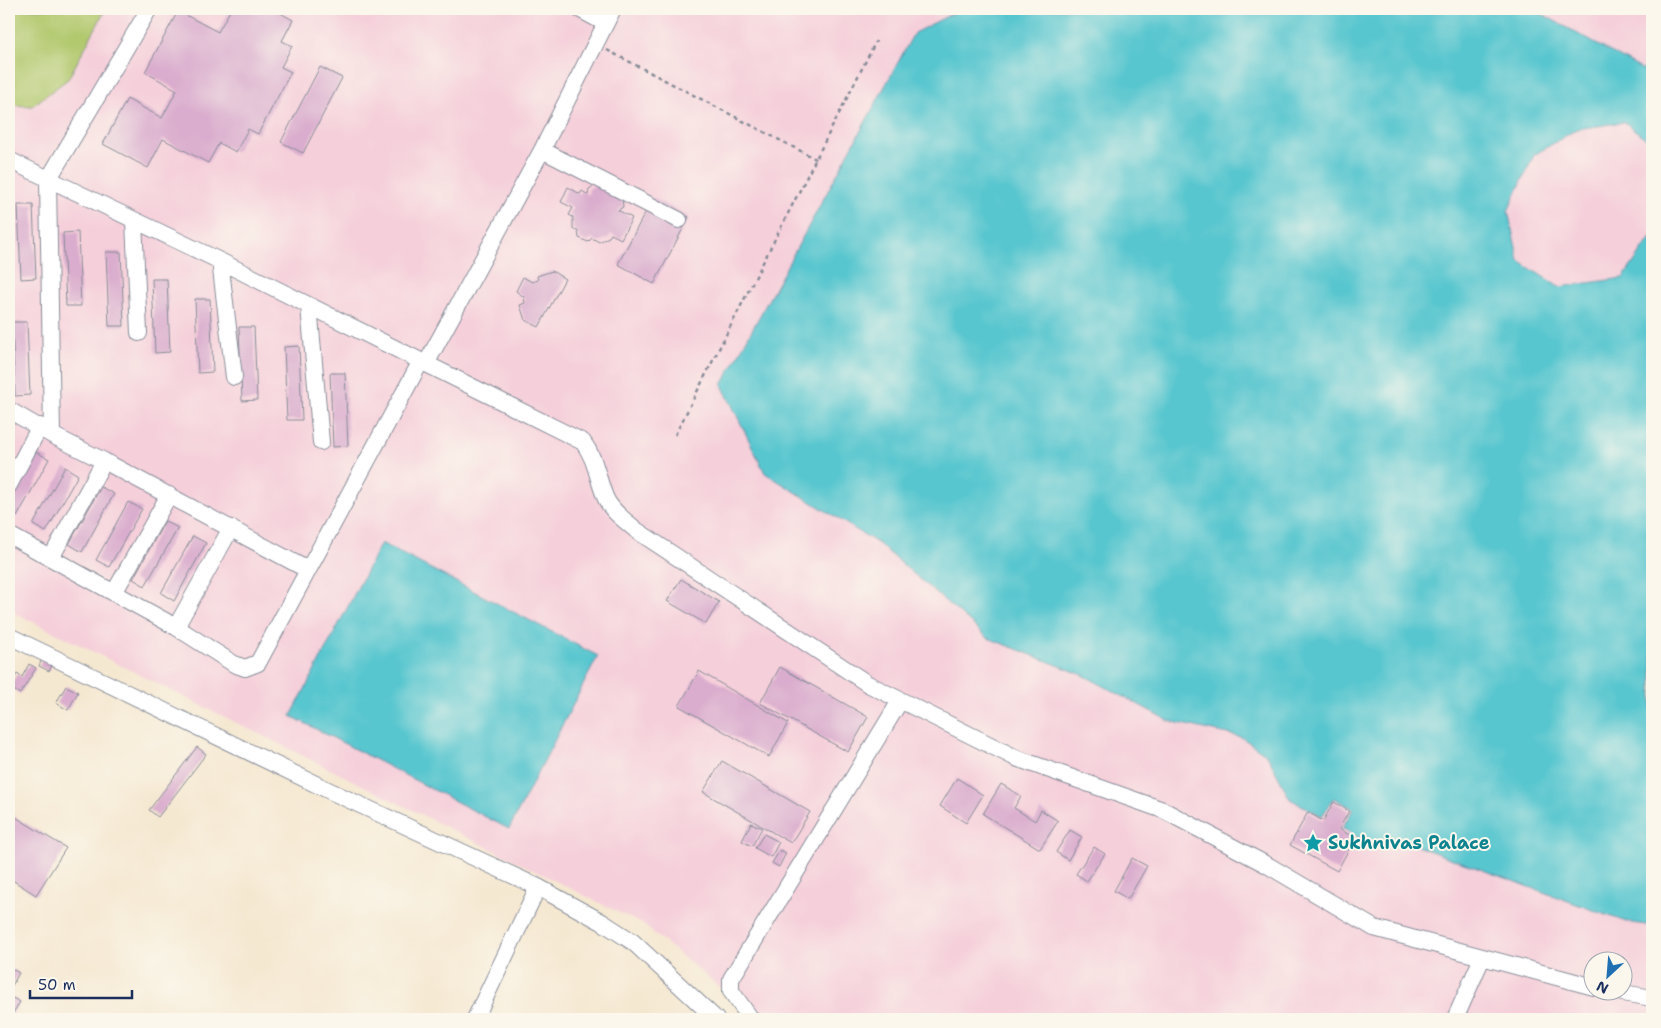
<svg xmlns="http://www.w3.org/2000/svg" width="1661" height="1028" font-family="'Shantell Sans',sans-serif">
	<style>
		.built { fill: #f5cfda; fill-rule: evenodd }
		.green { fill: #b0c76b; stroke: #667b64 }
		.water { fill: #59c6cf; stroke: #3a7a96 }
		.building { fill: #daadce }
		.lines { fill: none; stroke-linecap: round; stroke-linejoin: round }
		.minor-casing { stroke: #888c98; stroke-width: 18 }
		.path { stroke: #888c98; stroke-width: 2.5; stroke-dasharray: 4 4; stroke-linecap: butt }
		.minor { stroke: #fff; stroke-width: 16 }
		.labels { text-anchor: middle; stroke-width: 4; stroke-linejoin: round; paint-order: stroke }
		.culture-label { font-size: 18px; font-weight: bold; fill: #0d838f; stroke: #fbf7ec; text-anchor: start }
	</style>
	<rect width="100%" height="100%" fill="#fbf7ec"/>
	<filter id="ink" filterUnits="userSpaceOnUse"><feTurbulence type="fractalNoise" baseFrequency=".02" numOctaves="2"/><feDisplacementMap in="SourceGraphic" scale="10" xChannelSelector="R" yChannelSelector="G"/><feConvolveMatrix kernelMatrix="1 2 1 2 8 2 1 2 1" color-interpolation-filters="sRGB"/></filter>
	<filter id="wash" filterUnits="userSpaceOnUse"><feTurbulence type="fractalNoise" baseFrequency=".0096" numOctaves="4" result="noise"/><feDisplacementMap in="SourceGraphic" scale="20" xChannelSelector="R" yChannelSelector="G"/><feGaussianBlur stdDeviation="1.12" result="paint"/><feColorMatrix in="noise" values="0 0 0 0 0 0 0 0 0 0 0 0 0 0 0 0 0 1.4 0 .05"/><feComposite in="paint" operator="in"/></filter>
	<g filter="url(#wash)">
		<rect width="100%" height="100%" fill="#f5e8d1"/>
		<!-- built -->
		<path class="built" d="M 9,9 L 1652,9 L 1652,1019 L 759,1019 L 642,924 L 9,610 ZM 1594,960 L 1624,960 L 1624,990 L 1594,990 Z"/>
		<!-- green -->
		<path class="green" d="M 9,9 L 106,9 L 68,79 L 32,106 L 9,105 Z"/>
		<!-- water -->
		<path class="water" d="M 961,9 L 1533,9 L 1652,75 L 1652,143 L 1624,122 L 1577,129 L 1534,155 L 1508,211 L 1519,261 L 1559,287 L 1623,278 L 1652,236 L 1652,926 L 1626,922 L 1414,845 L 1372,845 L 1342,828 L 1353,809 L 1334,798 L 1322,816 L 1290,799 L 1267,755 L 1241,737 L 1169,721 L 1083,675 L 988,638 L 879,544 L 765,473 L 722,385 L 914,33 Z
			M 381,543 L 598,656 L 509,829 L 291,716 Z"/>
		<g id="blocks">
			<!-- building -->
			<path class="building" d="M 231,9 L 273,9 L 293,20 L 282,41 L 292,46 L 281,67 L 291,72 L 258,134 L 248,129 L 236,152 L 219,143 L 208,163 L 163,139 L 148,168 L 103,144 L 127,99 L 162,118 L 177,90 L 145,72 L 178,11 L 218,32 Z
				M 320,67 L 342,78 L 303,153 L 281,142 Z
				M 597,184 L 622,198 L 623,207 L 618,210 L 632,218 L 621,239 L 611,234 L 609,237 L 599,242 L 592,238 L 588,242 L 579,238 L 578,231 L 573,229 L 573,217 L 569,215 L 573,208 L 561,202 L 568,187 L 580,194 L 582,191 L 588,195 L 589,189 Z
				M 653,198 L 689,217 L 654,284 L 618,264 Z
				M 18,205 L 33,205 L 36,278 L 21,279 Z
				M 78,232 L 81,306 L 66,306 L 63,233 Z
				M 106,252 L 121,252 L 124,326 L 109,326 Z
				M 552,271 L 565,279 L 539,327 L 525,320 L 520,305 L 525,303 L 524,297 L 516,291 L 523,277 L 532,282 L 538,280 L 537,276 Z
				M 152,279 L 167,279 L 170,352 L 155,353 Z
				M 195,299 L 210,299 L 213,372 L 198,373 Z
				M 12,322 L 27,322 L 30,395 L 15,396 Z
				M 239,327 L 254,327 L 257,400 L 242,401 Z
				M 299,346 L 302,420 L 287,420 L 284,347 Z
				M 330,373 L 345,373 L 348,446 L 333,447 Z
				M 36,452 L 49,459 L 17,517 L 9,512 L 9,502 Z
				M 65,467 L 78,475 L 46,532 L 33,525 Z
				M 101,487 L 114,494 L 82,552 L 69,544 Z
				M 128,502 L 142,509 L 109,567 L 96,560 Z
				M 165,521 L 178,528 L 145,586 L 133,579 Z
				M 193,536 L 206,543 L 174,601 L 161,593 Z
				M 681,579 L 719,602 L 706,624 L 667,601 Z
				M 42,659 L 53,664 L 49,671 L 39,666 Z
				M 29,664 L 36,668 L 20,694 L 9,687 L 17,674 L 22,677 Z
				M 780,667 L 868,717 L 848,752 L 760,703 Z
				M 699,671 L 788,723 L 769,757 L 679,706 Z
				M 66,686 L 78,692 L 68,710 L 56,703 Z
				M 197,747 L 206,754 L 158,817 L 149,810 Z
				M 722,761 L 810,812 L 791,843 L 703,792 Z
				M 957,778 L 983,795 L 966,823 L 940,806 Z
				M 1001,784 L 1021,796 L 1014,808 L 1035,821 L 1041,810 L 1058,821 L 1040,849 L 983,814 Z
				M 1334,802 L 1349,811 L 1339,829 L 1355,838 L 1337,871 L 1290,845 L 1308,812 L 1323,821 Z
				M 9,813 L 66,848 L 36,895 L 9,878 Z
				M 751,823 L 762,828 L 752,846 L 742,841 Z
				M 1070,830 L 1082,837 L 1068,860 L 1056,852 Z
				M 764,834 L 779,842 L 771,857 L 755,848 Z
				M 1094,847 L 1105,854 L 1087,881 L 1076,874 Z
				M 780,850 L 786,853 L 779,867 L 772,863 Z
				M 1132,858 L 1147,866 L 1128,899 L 1114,891 Z
				M 9,967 L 19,973 L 9,991 Z
				M 9,996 L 20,1002 L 9,1019 Z"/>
		</g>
	</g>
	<g filter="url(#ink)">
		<use href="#blocks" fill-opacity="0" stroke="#888c98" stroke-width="1"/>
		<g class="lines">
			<defs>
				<path id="minor" d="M 579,9 L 605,23
					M 542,150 L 679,220
					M 9,160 L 220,261 L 583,442 C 597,461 597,479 606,499 C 612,512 626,521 636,530 L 868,684 L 1016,758 L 1163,810 L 1269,866 L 1374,928 L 1594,987
					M 134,221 L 139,333
					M 220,261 L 234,377
					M 309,306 L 321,442
					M 426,364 L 542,150 L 613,9
					M 9,410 L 52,435 L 104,461 L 308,570
					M 52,435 L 48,180 L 149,9
					M 9,485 L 40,426
					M 9,535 L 176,627 L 234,664 L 245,668 L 258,663 L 421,361
					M 51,558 L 104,461
					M 114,593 L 169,495
					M 176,627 L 231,528
					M 9,636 L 330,791 L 538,887 L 602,922 L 633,942 L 716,1019
					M 1606,990 L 1652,998
					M 475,1019 L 538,887
					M 751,1019 L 731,991 L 731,979 L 900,701
					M 1455,1019 L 1482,958"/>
			</defs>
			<!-- minor casing -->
			<use href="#minor" class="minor-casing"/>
			<!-- path -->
			<path class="path" d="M 607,50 L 816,159
				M 675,435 L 876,41"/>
			<!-- minor -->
			<use href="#minor" class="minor"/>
		</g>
	</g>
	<!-- icons -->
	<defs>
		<symbol id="sight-bare" viewBox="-9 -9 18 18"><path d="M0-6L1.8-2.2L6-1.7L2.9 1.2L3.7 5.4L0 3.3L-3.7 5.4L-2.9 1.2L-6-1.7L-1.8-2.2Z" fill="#0f9aa8" stroke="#fbf7ec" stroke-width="2.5" paint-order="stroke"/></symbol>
	</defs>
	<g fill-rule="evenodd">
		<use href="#sight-bare" x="1299" y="829" width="28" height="28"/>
	</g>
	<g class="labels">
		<!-- culture labels -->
		<g class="culture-label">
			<text x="1328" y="849">Sukhnivas Palace</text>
		</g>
	</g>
	<!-- margin -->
	<rect width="1661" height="1028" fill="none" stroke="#fbf7ec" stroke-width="30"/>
	<!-- north arrow -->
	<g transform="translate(1608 976) rotate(206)"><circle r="24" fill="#fbf7ec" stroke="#a1a7b3"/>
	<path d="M0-4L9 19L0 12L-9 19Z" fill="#1f6fb2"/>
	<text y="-8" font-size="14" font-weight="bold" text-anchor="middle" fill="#1b2f5e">N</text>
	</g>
	<!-- scale -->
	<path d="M30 990v8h102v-8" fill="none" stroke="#1b2f5e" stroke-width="2.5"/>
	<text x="38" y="990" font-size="15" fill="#1b2f5e" stroke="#fbf7ec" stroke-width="4" paint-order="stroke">50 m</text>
</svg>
